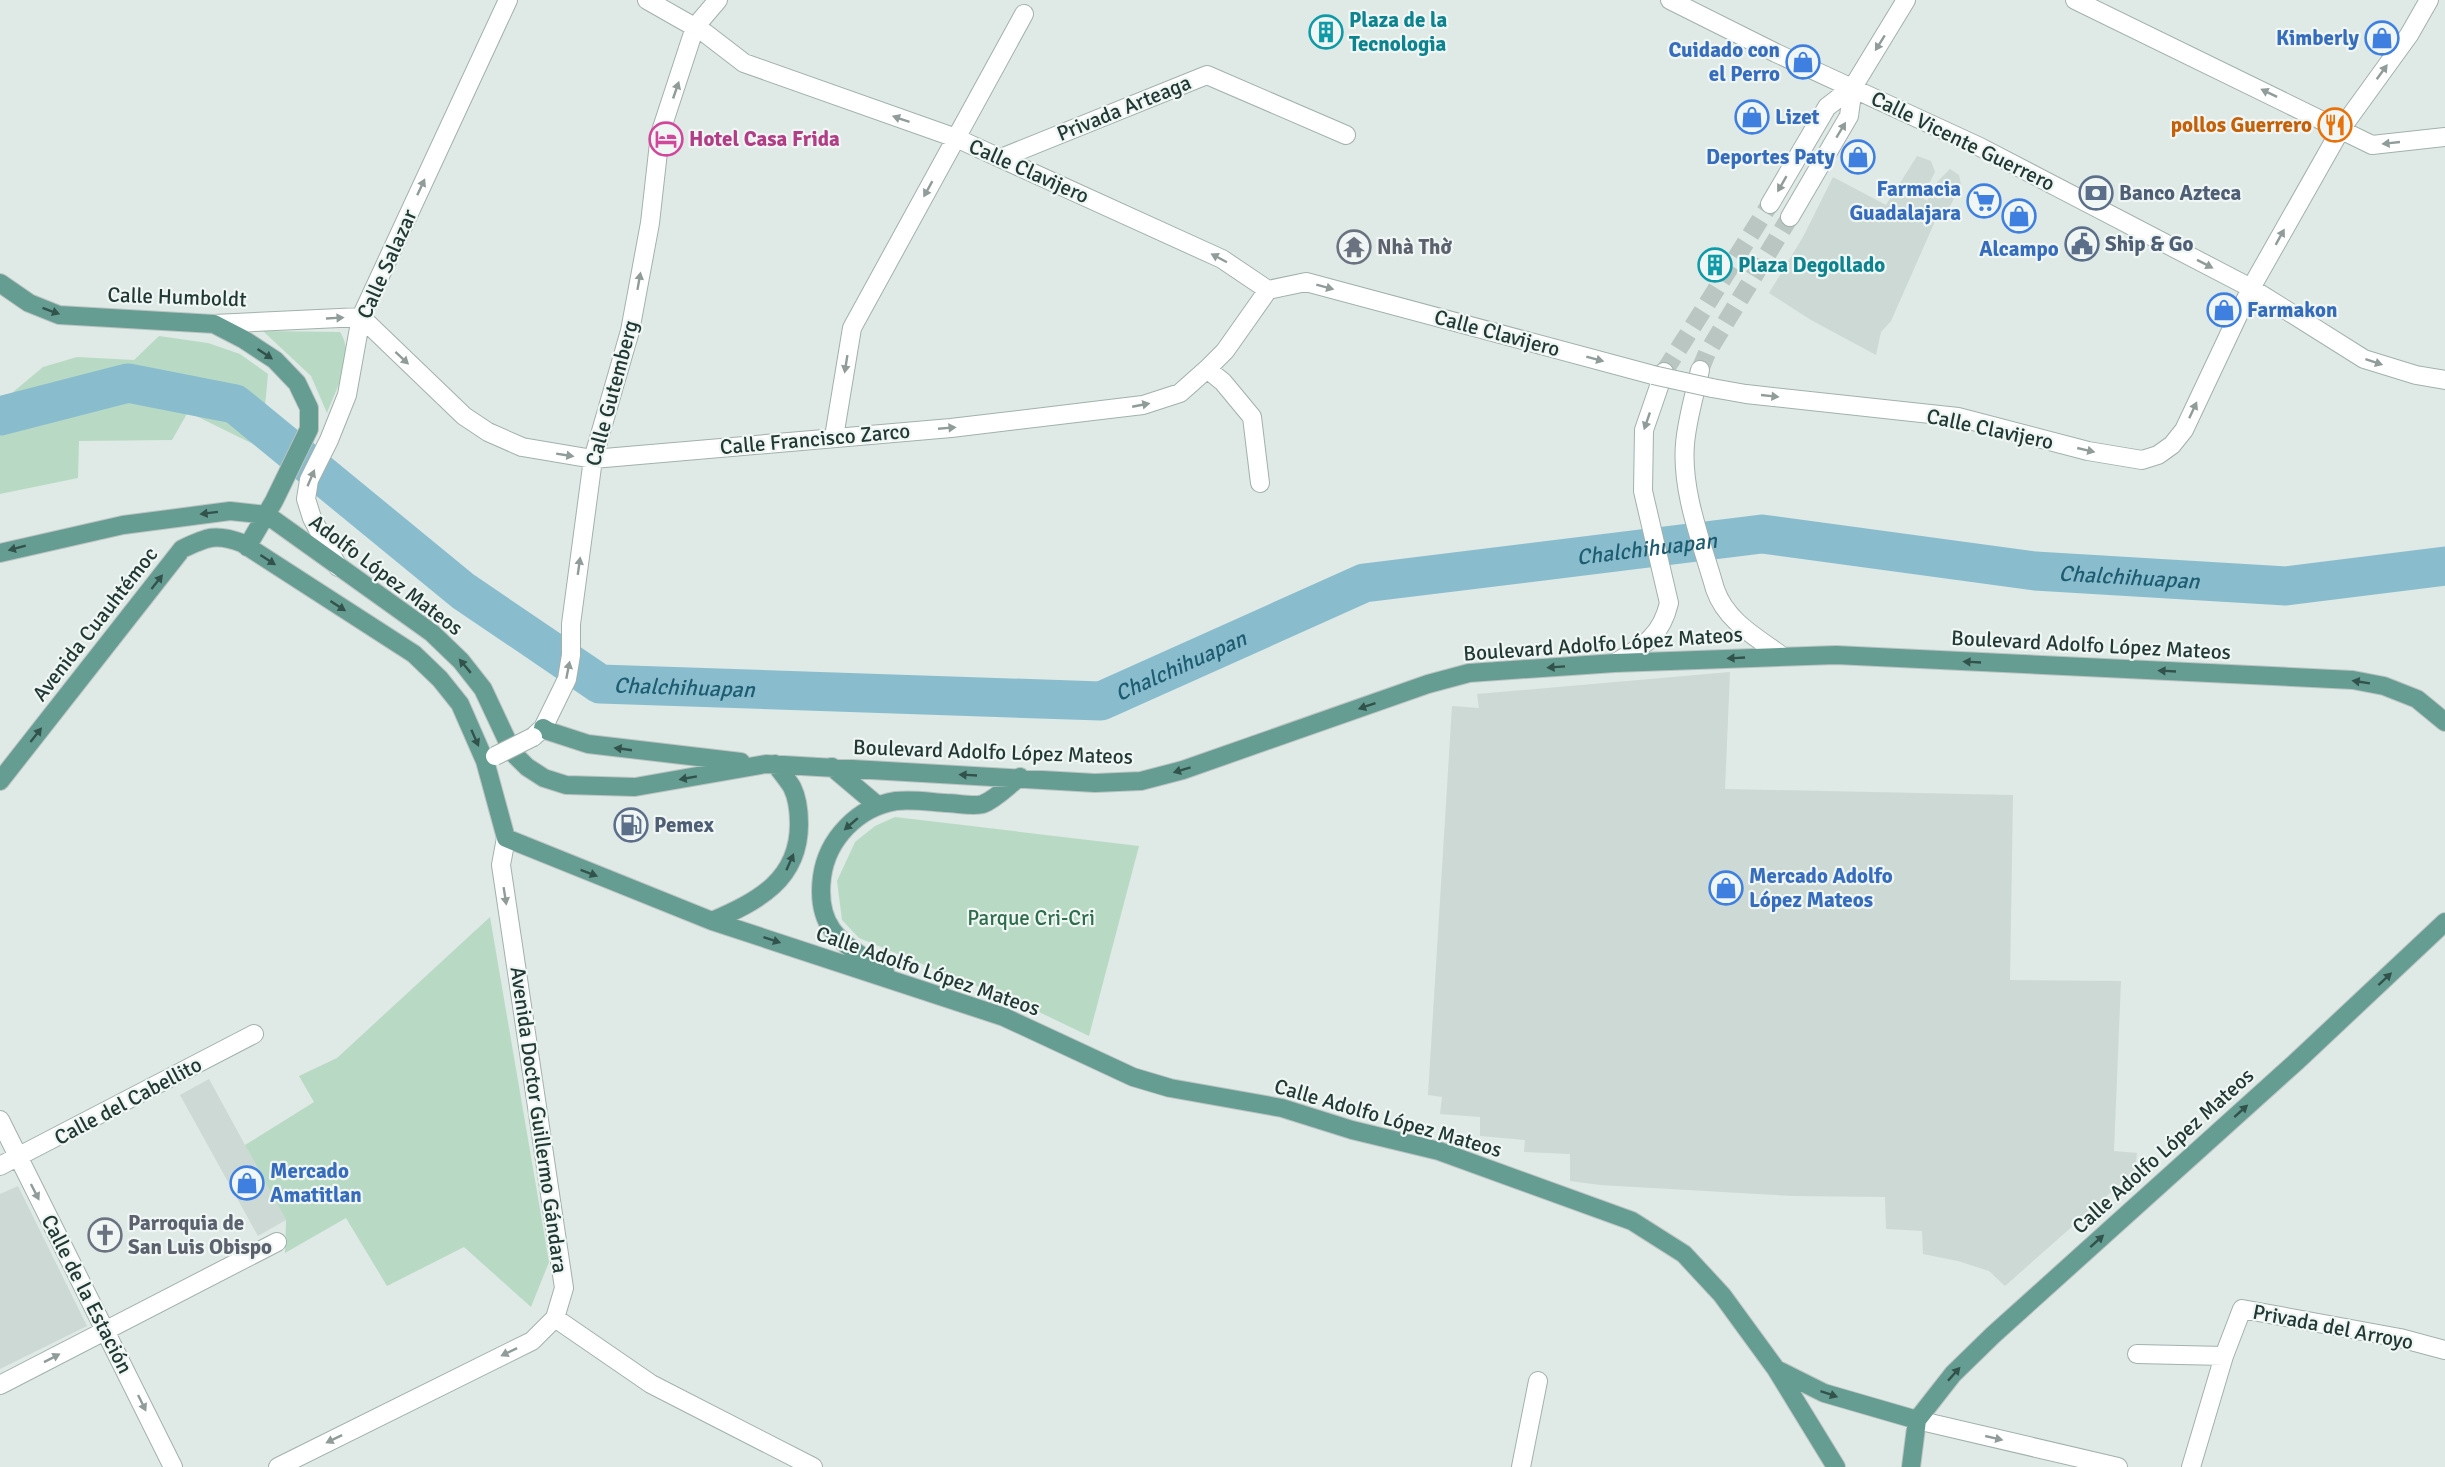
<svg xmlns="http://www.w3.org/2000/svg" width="2445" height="1467" font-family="Signika,sans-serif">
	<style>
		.built { fill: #cdd9d5 }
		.green { fill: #b8dac4 }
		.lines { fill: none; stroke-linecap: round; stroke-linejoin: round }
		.river { stroke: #89bdcd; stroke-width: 39 }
		.minor-tunnel { stroke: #b9c6c2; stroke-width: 18; stroke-dasharray: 18 9; stroke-linecap: butt }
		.minor-casing { stroke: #a2b1ad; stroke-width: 20 }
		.major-casing { stroke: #bcc4c2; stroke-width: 20 }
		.minor { stroke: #fff; stroke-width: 18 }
		.major { stroke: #659d93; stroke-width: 18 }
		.minor-bridge-casing { stroke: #a2b1ad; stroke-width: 20; stroke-linecap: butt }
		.minor-bridge { stroke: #fff; stroke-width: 18 }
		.oneway { fill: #909c9a }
		.oneway2 { fill: #32524c }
		.labels { text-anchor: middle; stroke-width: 4.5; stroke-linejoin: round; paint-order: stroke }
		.culture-label { font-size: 21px; font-weight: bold; fill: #0d838f; stroke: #eff6f3; text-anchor: start }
		.shop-label { font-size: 21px; font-weight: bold; fill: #366cbe; stroke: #eff6f3; text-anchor: end }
		.street-label { font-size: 21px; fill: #213934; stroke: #eff6f3 }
		.food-label { font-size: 21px; font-weight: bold; fill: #c56008; stroke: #eff6f3; text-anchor: end }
		.hotel-label { font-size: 21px; font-weight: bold; fill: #b23c85; stroke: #eff6f3; text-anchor: start }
		.service-label { font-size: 21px; font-weight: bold; fill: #4e5e75; stroke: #eff6f3; text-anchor: start }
		.worship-label { font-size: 21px; font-weight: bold; fill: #5b616d; stroke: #eff6f3; text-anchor: start }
		.park-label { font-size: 21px; fill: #2d6d4b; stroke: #eff6f3 }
		.water-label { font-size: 22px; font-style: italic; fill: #1e5d71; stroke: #eff6f3 }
	</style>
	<rect width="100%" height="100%" fill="#dfe9e6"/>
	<!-- built -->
	<path class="built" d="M 1917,156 L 1931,161 L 1935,172 L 1922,198 L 1927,201 L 1938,181 L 1950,169 L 1959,175 L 1961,185 L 1947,212 L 1940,210 L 1891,321 L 1881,332 L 1876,355 L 1811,320 L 1769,293 L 1803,237 L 1833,177 L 1886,205 Z
		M 1730,672 L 1725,789 L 2013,795 L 2010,980 L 2121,981 L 2114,1151 L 2137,1153 L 2135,1171 L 2005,1286 L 1989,1271 L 1958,1261 L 1923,1254 L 1922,1231 L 1886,1229 L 1885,1197 L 1793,1196 L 1600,1185 L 1570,1181 L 1570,1154 L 1524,1152 L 1525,1140 L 1480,1136 L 1480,1117 L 1440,1114 L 1442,1097 L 1428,1095 L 1452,706 L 1479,708 L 1477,694 Z
		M 209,1079 L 286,1220 L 258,1236 L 180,1095 Z
		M 18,1186 L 87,1326 L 0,1369 L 0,1194 Z"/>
	<!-- green -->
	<path class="green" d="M 263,331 L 340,332 C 356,356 336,389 327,413 L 311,376 Z
		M 159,336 L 208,343 L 240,354 L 268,374 L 264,417 L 251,443 L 188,412 L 172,440 L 79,441 L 78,478 L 0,494 L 0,403 L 43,367 L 77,357 L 134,360 Z
		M 895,817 L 1139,846 L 1089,1036 L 1039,1012 L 859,938 L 842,920 L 837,881 L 855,842 L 875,826 Z
		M 490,917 L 549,1262 L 531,1307 L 464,1247 L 387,1286 L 346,1218 L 285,1253 L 286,1220 L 245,1145 L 314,1102 L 299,1076 L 337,1058 Z"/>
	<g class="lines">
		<!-- river -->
		<path class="river" id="s1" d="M 0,416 L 128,383 L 235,404 L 463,591 L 600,684 L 1101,701 L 1364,583 L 1762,534 L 2035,571 L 2286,586 L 2445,566"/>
		<!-- minor-tunnel -->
		<path class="minor-tunnel" d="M 1700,370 L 1707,353 L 1790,217
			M 1664,372 L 1770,204"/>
		<defs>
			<path id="minor" d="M 647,0 L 705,33 L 744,63 L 956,138 L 1222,259 L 1268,290 L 1306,282 L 1653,375
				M 1670,0 L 1776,53 L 1980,147 L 2251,288 L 2364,359 L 2416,375 L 2445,380
				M 2075,0 L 2372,145 L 2445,137
				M 1001,158 L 1207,75 L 1346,135
				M 1770,204 L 1827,107 L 1853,87 L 1906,0
				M 1790,217 L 1849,116 L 1853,87
				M 361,317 L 464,416 L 488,432 L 522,447 L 593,459 L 951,428 L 1143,405 L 1180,393 L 1207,369 L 1225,351 L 1268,290
				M 214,324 L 361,317
				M 1207,369 L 1223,382 L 1252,417 L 1260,483
				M 1700,370 C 1695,394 1687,419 1685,444 C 1681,492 1702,543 1715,589 C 1726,621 1756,637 1782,656
				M 1712,388 L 1746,394 L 1958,417 L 2088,451 L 2142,460 L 2158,455 L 2172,445 L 2184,430 L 2251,288 L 2341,129 L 2409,35 L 2429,0
				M 834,437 L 852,328 L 1024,14
				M 338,567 L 312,518 L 306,499 L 309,480 L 329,440 L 347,395 L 361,317 L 508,0
				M 1615,663 C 1643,646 1661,637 1669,603 L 1643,491 L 1644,430 L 1664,372
				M 533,737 L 543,728 L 567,679 L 571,655 L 571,624 L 593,459 L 630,331 L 650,223 L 660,134 L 695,27 L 718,0
				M 0,1120 L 173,1467
				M 0,1166 L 254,1034
				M 555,1318 L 651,1384 L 813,1467
				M 2137,1354 L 2224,1356
				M 0,1385 L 277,1242
				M 1917,1420 L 2118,1467
				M 278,1467 L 532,1341 L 555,1318 L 564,1288 L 501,865 L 506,838
				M 1521,1467 L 1538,1381
				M 2191,1467 L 2224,1356 L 2242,1309 L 2400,1338 L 2445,1350"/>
			<path id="major" d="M 0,283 L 29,303 L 59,315 L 214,324 L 243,339 L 275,360 L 297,383 L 309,408 L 309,429 L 274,501 L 247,547
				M 0,553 L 123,525 L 230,511 L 267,515 L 432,633 L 461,661 L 483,689 L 513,753 L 527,767 L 544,778 L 566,785 L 635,787 L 766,764 L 1095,783 L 1141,781 L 1183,770 L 1428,684 L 1469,673 L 1615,663 L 1836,655 L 2353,680 L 2384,686 L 2417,699 L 2445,722
				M 543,728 L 548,731 L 588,744 L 741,762
				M 832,767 L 877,805
				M 0,781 L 182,549 C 207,537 216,533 242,543 L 414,654 L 440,679 L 460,704 L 485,761 L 506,838 L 712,921 L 1004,1017 L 1133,1077 L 1170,1088 L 1282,1108 L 1352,1130 L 1439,1151 L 1632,1221 L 1684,1254 L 1722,1295 L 1776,1369 L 1836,1467
				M 712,921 C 758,901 799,880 799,824 C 799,812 797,797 792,787 C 787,779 781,772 775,764
				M 885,972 C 845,944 815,932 822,877 C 827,839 858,807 896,801 C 912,799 930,802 946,803 C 956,803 974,807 983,804 C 996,799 1009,785 1020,777
				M 1776,1369 L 1824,1393 L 1917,1420
				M 1911,1467 L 1917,1420 L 1953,1374 L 1993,1335 L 2296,1062 L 2445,922"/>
		</defs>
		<!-- minor casing -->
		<use href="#minor" class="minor-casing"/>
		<!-- major casing -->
		<use href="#major" class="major-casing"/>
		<!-- minor -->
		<use href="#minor" class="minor"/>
		<!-- major -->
		<use href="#major" class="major"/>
		<defs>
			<path id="minor-bridge" d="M 1653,375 L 1712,388
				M 495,756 L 533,737"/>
		</defs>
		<!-- minor-bridge casing -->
		<use href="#minor-bridge" class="minor-bridge-casing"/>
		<!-- minor-bridge -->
		<use href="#minor-bridge" class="minor-bridge"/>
	</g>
	<!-- one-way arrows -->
	<defs><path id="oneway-solid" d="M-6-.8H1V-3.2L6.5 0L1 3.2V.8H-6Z" transform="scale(1.5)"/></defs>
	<g class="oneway">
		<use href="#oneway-solid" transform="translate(1880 43) rotate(122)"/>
		<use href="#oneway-solid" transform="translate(2382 72) rotate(-54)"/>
		<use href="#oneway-solid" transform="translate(676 90) rotate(-71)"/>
		<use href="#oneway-solid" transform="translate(2269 93) rotate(-154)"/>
		<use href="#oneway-solid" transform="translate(901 119) rotate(-161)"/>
		<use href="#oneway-solid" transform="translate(1841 130) rotate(-59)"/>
		<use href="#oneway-solid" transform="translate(2391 143) rotate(174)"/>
		<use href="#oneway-solid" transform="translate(1782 184) rotate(120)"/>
		<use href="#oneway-solid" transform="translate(421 187) rotate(-65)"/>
		<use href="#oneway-solid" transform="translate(928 189) rotate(119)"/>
		<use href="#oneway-solid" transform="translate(2280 237) rotate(-61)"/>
		<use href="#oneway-solid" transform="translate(1219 258) rotate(-152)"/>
		<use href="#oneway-solid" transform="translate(2205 264) rotate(27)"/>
		<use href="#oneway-solid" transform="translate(639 281) rotate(-80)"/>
		<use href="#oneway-solid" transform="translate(1325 287) rotate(15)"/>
		<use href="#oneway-solid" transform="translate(335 318) rotate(-3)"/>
		<use href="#oneway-solid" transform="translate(402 358) rotate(43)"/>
		<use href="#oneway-solid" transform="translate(1595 359) rotate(15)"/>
		<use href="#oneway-solid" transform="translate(2374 362) rotate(18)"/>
		<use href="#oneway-solid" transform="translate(846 364) rotate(99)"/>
		<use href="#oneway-solid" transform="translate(1770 396) rotate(6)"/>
		<use href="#oneway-solid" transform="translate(1141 405) rotate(-11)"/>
		<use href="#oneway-solid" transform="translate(2193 410) rotate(-65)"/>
		<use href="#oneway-solid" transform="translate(1647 421) rotate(109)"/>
		<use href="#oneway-solid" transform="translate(947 428) rotate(-5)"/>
		<use href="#oneway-solid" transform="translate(2086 450) rotate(13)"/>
		<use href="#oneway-solid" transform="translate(565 455) rotate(9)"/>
		<use href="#oneway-solid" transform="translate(311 478) rotate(-67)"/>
		<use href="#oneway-solid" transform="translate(579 566) rotate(-82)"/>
		<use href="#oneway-solid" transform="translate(568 670) rotate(-79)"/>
		<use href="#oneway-solid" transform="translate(505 896) rotate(81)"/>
		<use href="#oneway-solid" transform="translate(35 1192) rotate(63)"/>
		<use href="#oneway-solid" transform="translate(509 1352) rotate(154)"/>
		<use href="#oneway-solid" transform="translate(52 1358) rotate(-27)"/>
		<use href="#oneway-solid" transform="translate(142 1403) rotate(64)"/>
		<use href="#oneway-solid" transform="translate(1994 1438) rotate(13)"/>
		<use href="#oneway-solid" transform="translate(334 1439) rotate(154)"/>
	</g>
	<g class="oneway2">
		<use href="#oneway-solid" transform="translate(51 311) rotate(20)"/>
		<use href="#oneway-solid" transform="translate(265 354) rotate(34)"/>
		<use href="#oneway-solid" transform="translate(209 513) rotate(173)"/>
		<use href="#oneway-solid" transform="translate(17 548) rotate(165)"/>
		<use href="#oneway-solid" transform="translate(268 560) rotate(33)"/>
		<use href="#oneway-solid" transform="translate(157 582) rotate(-52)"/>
		<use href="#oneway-solid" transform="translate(338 606) rotate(33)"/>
		<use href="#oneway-solid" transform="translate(1736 658) rotate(177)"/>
		<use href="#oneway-solid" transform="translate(1972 662) rotate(-177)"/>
		<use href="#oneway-solid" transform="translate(465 666) rotate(-130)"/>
		<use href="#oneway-solid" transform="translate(1556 667) rotate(176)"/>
		<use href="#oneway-solid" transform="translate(2167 671) rotate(-177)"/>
		<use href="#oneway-solid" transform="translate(2361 682) rotate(-171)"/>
		<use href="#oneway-solid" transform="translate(1367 706) rotate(161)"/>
		<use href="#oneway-solid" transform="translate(36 735) rotate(-52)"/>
		<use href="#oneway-solid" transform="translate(475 738) rotate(66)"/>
		<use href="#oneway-solid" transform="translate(623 749) rotate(-172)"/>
		<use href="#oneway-solid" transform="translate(1182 770) rotate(163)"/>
		<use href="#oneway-solid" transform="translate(968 775) rotate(-177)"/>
		<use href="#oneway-solid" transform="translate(688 778) rotate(170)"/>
		<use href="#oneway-solid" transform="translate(851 824) rotate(139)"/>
		<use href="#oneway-solid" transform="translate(790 862) rotate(-66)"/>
		<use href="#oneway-solid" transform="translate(589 873) rotate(21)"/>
		<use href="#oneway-solid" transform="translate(772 940) rotate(18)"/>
		<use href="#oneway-solid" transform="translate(2385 979) rotate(-43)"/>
		<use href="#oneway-solid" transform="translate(2241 1111) rotate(-42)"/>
		<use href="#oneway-solid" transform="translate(2097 1241) rotate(-42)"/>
		<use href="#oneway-solid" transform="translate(1954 1374) rotate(-48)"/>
		<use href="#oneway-solid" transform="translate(1829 1394) rotate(19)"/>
	</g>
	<!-- icons -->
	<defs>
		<symbol id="building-ring" viewBox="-11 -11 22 22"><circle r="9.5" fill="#eff6f3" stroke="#0f9aa8" stroke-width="1.5"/><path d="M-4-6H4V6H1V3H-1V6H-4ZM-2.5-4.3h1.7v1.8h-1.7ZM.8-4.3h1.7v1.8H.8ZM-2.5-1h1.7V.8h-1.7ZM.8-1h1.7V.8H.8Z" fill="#0f9aa8"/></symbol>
		<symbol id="shop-ring" viewBox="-11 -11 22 22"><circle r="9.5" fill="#eff6f3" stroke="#3f7fe0" stroke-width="1.5"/><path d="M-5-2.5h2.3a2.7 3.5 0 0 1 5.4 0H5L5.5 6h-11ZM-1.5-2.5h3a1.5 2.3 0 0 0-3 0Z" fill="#3f7fe0"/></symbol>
		<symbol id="restaurant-ring" viewBox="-11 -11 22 22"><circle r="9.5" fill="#eff6f3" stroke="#e8710a" stroke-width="1.5"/><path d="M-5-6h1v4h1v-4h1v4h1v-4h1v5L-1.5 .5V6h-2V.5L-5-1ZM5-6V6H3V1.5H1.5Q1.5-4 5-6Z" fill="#e8710a"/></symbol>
		<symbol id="hotel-ring" viewBox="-11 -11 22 22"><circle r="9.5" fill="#eff6f3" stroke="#d1479c" stroke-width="1.5"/><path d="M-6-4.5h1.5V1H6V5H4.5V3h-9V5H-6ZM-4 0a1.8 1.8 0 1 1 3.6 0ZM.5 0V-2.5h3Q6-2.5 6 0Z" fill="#d1479c"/></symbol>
		<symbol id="bank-ring" viewBox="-11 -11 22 22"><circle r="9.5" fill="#eff6f3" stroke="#5c6f8a" stroke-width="1.5"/><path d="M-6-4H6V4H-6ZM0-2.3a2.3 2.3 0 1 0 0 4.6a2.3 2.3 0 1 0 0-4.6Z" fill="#5c6f8a"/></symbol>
		<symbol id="supermarket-ring" viewBox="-11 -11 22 22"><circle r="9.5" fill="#eff6f3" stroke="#3f7fe0" stroke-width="1.5"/><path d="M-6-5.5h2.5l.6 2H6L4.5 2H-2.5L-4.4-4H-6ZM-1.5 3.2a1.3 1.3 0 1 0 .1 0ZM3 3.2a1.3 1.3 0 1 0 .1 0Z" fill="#3f7fe0"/></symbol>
		<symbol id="civic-ring" viewBox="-11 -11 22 22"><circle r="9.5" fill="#eff6f3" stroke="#5c6f8a" stroke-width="1.5"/><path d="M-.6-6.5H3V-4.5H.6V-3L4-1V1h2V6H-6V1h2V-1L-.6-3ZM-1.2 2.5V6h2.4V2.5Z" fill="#5c6f8a"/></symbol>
		<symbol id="temple-ring" viewBox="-11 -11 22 22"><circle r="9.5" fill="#eff6f3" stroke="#6b7280" stroke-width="1.5"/><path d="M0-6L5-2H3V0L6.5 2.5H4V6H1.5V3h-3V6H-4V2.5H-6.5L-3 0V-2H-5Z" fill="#6b7280"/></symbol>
		<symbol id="fuel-ring" viewBox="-11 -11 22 22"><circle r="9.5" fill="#eff6f3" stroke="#5c6f8a" stroke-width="1.5"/><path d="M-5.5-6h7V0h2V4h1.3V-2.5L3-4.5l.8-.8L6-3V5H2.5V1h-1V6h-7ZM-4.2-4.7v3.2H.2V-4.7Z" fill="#5c6f8a"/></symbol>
		<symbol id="church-ring" viewBox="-11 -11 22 22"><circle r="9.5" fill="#eff6f3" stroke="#6b7280" stroke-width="1.5"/><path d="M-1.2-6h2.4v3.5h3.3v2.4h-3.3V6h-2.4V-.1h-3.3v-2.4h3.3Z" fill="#6b7280"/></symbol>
	</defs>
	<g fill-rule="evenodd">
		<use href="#building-ring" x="1307" y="13" width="38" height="38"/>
		<use href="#shop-ring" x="2363" y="19" width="38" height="38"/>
		<use href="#shop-ring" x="1784" y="43" width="38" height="38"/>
		<use href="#shop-ring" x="1733" y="98" width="38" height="38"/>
		<use href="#restaurant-ring" x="2316" y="106" width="38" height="38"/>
		<use href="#hotel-ring" x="647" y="120" width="38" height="38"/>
		<use href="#shop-ring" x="1839" y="138" width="38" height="38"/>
		<use href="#bank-ring" x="2077" y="174" width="38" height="38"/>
		<use href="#supermarket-ring" x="1965" y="182" width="38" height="38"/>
		<use href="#shop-ring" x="2000" y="197" width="38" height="38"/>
		<use href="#civic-ring" x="2063" y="225" width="38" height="38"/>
		<use href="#temple-ring" x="1335" y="228" width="38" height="38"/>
		<use href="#building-ring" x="1696" y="246" width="38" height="38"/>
		<use href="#shop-ring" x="2205" y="291" width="38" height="38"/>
		<use href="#fuel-ring" x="612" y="806" width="38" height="38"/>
		<use href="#shop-ring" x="1707" y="869" width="38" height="38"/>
		<use href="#shop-ring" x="228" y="1164" width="38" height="38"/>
		<use href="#church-ring" x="86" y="1216" width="38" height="38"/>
	</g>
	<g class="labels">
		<!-- culture labels -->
		<g class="culture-label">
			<text x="1349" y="27">Plaza de la<tspan x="1349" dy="24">Tecnologia</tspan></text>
			<text x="1738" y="272">Plaza Degollado</text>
		</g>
		<!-- shop labels -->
		<g class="shop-label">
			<text x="2359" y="45">Kimberly</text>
			<text x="1780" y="57">Cuidado con<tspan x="1780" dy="24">el Perro</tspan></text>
			<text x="1775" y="124" text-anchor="start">Lizet</text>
			<text x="1835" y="164">Deportes Paty</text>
			<text x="1961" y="196">Farmacia<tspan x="1961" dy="24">Guadalajara</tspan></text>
			<text x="2019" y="256" text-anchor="middle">Alcampo</text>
			<text x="2247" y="317" text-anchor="start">Farmakon</text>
			<text x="1749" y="883" text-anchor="start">Mercado Adolfo<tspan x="1749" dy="24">López Mateos</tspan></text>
			<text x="270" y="1178" text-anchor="start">Mercado<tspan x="270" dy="24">Amatitlan</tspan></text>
		</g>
		<!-- street labels -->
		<g class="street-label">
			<text transform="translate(1124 108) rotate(-22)" y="7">Privada Arteaga</text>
			<text transform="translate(1963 141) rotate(26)" y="7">Calle Vicente Guerrero</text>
			<text transform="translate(1029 171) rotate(24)" y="7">Calle Clavijero</text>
			<text transform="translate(387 264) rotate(-66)" y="7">Calle Salazar</text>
			<text transform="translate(177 297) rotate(2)" y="7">Calle Humboldt</text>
			<text transform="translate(1497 333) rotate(15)" y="7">Calle Clavijero</text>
			<text transform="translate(612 393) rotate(-75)" y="7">Calle Gutemberg</text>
			<text transform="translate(1990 429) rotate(12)" y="7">Calle Clavijero</text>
			<text transform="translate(815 439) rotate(-5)" y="7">Calle Francisco Zarco</text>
			<text transform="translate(386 575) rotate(37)" y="7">Adolfo López Mateos</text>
			<text transform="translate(95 624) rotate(-52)" y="7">Avenida Cuauhtémoc</text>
			<text transform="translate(1603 644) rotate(-4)" y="7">Boulevard Adolfo López Mateos</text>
			<text transform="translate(2091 645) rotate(3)" y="7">Boulevard Adolfo López Mateos</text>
			<text transform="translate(993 752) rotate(2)" y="7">Boulevard Adolfo López Mateos</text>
			<text transform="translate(928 971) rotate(19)" y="7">Calle Adolfo López Mateos</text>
			<text transform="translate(128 1101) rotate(-28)" y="7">Calle del Cabellito</text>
			<text transform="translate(1388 1118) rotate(16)" y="7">Calle Adolfo López Mateos</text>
			<text transform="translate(539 1120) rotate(82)" y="7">Avenida Doctor Guillermo Gándara</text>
			<text transform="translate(2163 1151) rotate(-42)" y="7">Calle Adolfo López Mateos</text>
			<text transform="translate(87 1294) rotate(63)" y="7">Calle de la Estación</text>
			<text transform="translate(2333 1327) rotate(11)" y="7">Privada del Arroyo</text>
		</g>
		<!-- food labels -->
		<g class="food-label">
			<text x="2312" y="132">pollos Guerrero</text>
		</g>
		<!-- hotel labels -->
		<g class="hotel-label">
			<text x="689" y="146">Hotel Casa Frida</text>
		</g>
		<!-- service labels -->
		<g class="service-label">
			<text x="2119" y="200">Banco Azteca</text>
			<text x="2105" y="251">Ship &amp; Go</text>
			<text x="654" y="832">Pemex</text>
		</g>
		<!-- worship labels -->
		<g class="worship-label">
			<text x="1377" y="254">Nhà Thờ</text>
			<text x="128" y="1230">Parroquia de<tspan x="128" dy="24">San Luis Obispo</tspan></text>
		</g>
		<!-- park labels -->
		<g class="park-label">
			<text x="1031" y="925">Parque Cri-Cri</text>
		</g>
		<!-- water labels -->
		<g class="water-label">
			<text dy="8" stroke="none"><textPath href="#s1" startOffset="1776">Chalchihuapan</textPath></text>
			<text dy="8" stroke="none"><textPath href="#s1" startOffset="2262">Chalchihuapan</textPath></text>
			<text dy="8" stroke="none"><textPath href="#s1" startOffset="1290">Chalchihuapan</textPath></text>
			<text dy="8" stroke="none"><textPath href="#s1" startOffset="786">Chalchihuapan</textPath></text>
		</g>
	</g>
</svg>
